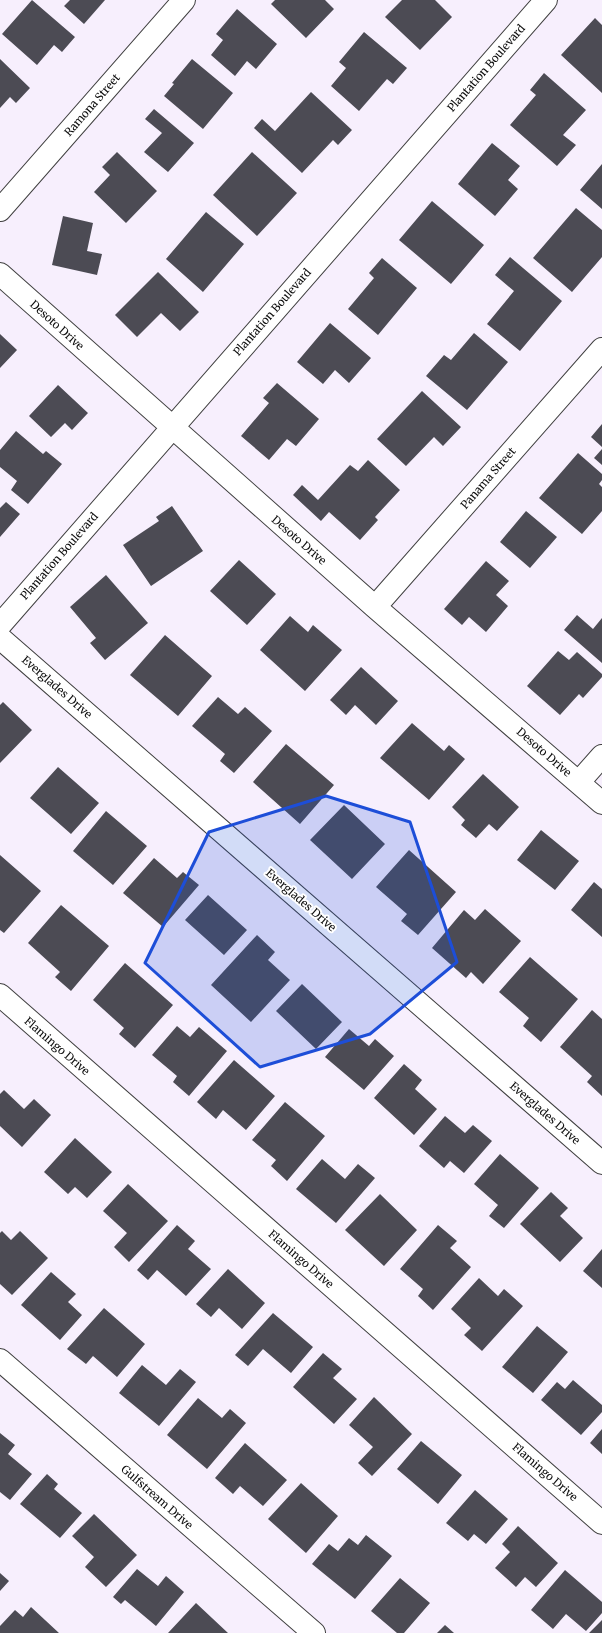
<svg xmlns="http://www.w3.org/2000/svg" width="602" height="1633" font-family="Merriweather,serif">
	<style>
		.building { fill: #4c4b54 }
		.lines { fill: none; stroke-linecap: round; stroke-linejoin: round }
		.minor-casing { stroke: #404040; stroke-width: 24 }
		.minor { stroke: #fff; stroke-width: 22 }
		.marked { fill: #1d4ed8; fill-opacity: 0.2; stroke: #1d4ed8; stroke-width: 3; stroke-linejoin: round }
		.labels { text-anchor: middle; stroke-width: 4; stroke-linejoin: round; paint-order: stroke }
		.street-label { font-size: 11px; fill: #0d0d0d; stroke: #fff }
	</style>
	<rect width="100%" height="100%" fill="#f7effd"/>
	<!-- building -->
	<path class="building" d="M 32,0 L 75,37 L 62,52 L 54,45 L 37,65 L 2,34 Z
		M 70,0 L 105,0 L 84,24 L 64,6 Z
		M 275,0 L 325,0 L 334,9 L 306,38 L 271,4 Z
		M 402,0 L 435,0 L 452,17 L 420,50 L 385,17 Z
		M 237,9 L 277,44 L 256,69 L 247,61 L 235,76 L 211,55 L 223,40 L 216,34 Z
		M 595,18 L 602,25 L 602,93 L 561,55 Z
		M 364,32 L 407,68 L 393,84 L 387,79 L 359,111 L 331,86 L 346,68 L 339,62 Z
		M 0,59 L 30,88 L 16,103 L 10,97 L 0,108 Z
		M 192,59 L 233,93 L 203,129 L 164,96 L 174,84 L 172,83 Z
		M 544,73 L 586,110 L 563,135 L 576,145 L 557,166 L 510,125 L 536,95 L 530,90 Z
		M 311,92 L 352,130 L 338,145 L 333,140 L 302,173 L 254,128 L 262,119 L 275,131 Z
		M 154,109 L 194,143 L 168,172 L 144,152 L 162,133 L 145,119 Z
		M 492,143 L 520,166 L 508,180 L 518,189 L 495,216 L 458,184 Z
		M 117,152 L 157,191 L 126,223 L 94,192 L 110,175 L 102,167 Z
		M 252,152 L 297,193 L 257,236 L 213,195 Z
		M 602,164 L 602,209 L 580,190 Z
		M 432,201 L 484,245 L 451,284 L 399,240 Z
		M 576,208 L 602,230 L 602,257 L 572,292 L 533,258 Z
		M 206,212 L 244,244 L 203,292 L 166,259 Z
		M 63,216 L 93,223 L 87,251 L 102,254 L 97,275 L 52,265 Z
		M 510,257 L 562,301 L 520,351 L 487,324 L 514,291 L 495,275 Z
		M 382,258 L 417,288 L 378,335 L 348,309 L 374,278 L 369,273 Z
		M 158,272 L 199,312 L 180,331 L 161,313 L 137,337 L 115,315 Z
		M 330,323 L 371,358 L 349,383 L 335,370 L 323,384 L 297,362 Z
		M 474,333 L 508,362 L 467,410 L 426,376 L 444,355 L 451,360 Z
		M 0,334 L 17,350 L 0,368 Z
		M 277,383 L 319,419 L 296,446 L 287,439 L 269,460 L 241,436 L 269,403 L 263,398 Z
		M 58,385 L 88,413 L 72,430 L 65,423 L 51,437 L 29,416 Z
		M 422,391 L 461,427 L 443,446 L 434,437 L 406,466 L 377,439 Z
		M 602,424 L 602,447 L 591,437 Z
		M 16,431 L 43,454 L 46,451 L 62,464 L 28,504 L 11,490 L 17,481 L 0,467 L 0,450 Z
		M 602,449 L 602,465 L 594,458 Z
		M 578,453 L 602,474 L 602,480 L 599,484 L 602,487 L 602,511 L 582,534 L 539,498 Z
		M 368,460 L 400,490 L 375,517 L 378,520 L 360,540 L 329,512 L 321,521 L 293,495 L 302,485 L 318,500 L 350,465 L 358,471 Z
		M 6,502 L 20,514 L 0,537 L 0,508 Z
		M 172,506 L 203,551 L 151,586 L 123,545 L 159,521 L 156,517 Z
		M 526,511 L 557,537 L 530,568 L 500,542 Z
		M 239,560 L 276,594 L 247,625 L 210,591 Z
		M 486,561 L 509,581 L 496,595 L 508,606 L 486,632 L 469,617 L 462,625 L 444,609 Z
		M 106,575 L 148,623 L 105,660 L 90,643 L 96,638 L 70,607 Z
		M 577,615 L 593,629 L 602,618 L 602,663 L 564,630 Z
		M 290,616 L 308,632 L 313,625 L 342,650 L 305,691 L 260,650 Z
		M 165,635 L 212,676 L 178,716 L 130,675 Z
		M 558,651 L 569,660 L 577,652 L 602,674 L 602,677 L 583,698 L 579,694 L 560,715 L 527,686 Z
		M 361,667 L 398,701 L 376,725 L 355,705 L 346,715 L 330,700 Z
		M 218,697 L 238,714 L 245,707 L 272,731 L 234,773 L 220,761 L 225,754 L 192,726 Z
		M 3,702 L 32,730 L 0,763 L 0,705 Z
		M 412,723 L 444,751 L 449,745 L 465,759 L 429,800 L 380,758 Z
		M 286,744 L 334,785 L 300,824 L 253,782 Z
		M 58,767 L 99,803 L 71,834 L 30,798 Z
		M 483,774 L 519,807 L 497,831 L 489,824 L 476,838 L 461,825 L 465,820 L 452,807 Z
		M 344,805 L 385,844 L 352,879 L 310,840 Z
		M 106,811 L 147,846 L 113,885 L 73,851 Z
		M 541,830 L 579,861 L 555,890 L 517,860 Z
		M 409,850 L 456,892 L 418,935 L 401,921 L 407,914 L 376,887 Z
		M 0,855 L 41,891 L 4,933 L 0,930 Z
		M 154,858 L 177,878 L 183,872 L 199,885 L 163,927 L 123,893 Z
		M 594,882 L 602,889 L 602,937 L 571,910 Z
		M 208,895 L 247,930 L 224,955 L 185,920 Z
		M 61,905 L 109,946 L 71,991 L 55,977 L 60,972 L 28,943 Z
		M 485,909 L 521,941 L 483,984 L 471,972 L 466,978 L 432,948 L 464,910 L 475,920 Z
		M 257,935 L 275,952 L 268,960 L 290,980 L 251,1022 L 211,985 Z
		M 530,957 L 578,999 L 541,1042 L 523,1026 L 529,1018 L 499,992 Z
		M 125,963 L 173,1005 L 135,1048 L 119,1034 L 124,1028 L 93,1000 Z
		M 302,984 L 342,1022 L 316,1049 L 276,1011 Z
		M 592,1010 L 602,1019 L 602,1096 L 587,1082 L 592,1076 L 560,1047 Z
		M 177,1026 L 190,1037 L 199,1027 L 227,1051 L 189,1096 L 173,1082 L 177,1076 L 152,1055 Z
		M 349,1029 L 369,1046 L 375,1039 L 394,1056 L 364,1090 L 325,1057 Z
		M 234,1060 L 275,1096 L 246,1130 L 223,1110 L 216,1119 L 197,1102 Z
		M 404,1064 L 422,1080 L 415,1089 L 437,1109 L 414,1135 L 374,1098 Z
		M 4,1090 L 24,1109 L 34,1099 L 51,1115 L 22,1147 L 0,1126 L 0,1094 Z
		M 285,1102 L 325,1136 L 287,1181 L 271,1166 L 276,1160 L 252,1140 Z
		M 445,1116 L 465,1133 L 473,1125 L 492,1141 L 464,1173 L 450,1161 L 444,1168 L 419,1146 Z
		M 75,1138 L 112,1172 L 87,1198 L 75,1187 L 68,1194 L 44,1172 Z
		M 500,1154 L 539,1188 L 504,1228 L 489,1216 L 498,1205 L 474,1184 Z
		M 322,1159 L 345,1179 L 358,1164 L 375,1178 L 336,1223 L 296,1189 Z
		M 128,1184 L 168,1221 L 129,1262 L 114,1247 L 127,1233 L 103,1211 Z
		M 551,1192 L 568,1208 L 560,1216 L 583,1238 L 560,1262 L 520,1224 Z
		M 380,1194 L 417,1230 L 384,1266 L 345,1230 Z
		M 177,1225 L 195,1241 L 188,1249 L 211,1269 L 186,1296 L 157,1270 L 148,1280 L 137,1270 Z
		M 438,1225 L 457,1241 L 450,1248 L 471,1267 L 433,1310 L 418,1296 L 423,1289 L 400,1269 Z
		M 2,1231 L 11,1240 L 20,1231 L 48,1258 L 12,1295 L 0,1284 L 0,1233 Z
		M 602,1249 L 602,1288 L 583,1271 Z
		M 228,1269 L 265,1303 L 242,1329 L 219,1308 L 211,1317 L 196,1304 Z
		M 51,1272 L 76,1294 L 68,1302 L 82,1315 L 60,1340 L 21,1305 Z
		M 479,1278 L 498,1296 L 504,1289 L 523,1306 L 482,1351 L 464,1335 L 471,1328 L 451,1309 Z
		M 104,1308 L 145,1344 L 117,1377 L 93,1356 L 86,1364 L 67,1349 Z
		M 273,1313 L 313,1347 L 291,1373 L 263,1349 L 248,1366 L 235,1355 Z
		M 537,1326 L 568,1352 L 533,1393 L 502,1367 Z
		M 323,1353 L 342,1369 L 333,1378 L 357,1399 L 334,1424 L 293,1387 Z
		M 142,1365 L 166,1385 L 180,1369 L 196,1382 L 159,1426 L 119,1393 Z
		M 573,1380 L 602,1405 L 602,1412 L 581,1435 L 541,1400 L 557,1382 L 565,1389 Z
		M 374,1397 L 412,1434 L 372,1476 L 358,1463 L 373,1447 L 349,1425 Z
		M 198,1398 L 222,1418 L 230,1409 L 246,1423 L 207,1469 L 167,1435 Z
		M 602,1429 L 602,1454 L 590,1443 Z
		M 0,1433 L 15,1445 L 8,1454 L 32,1474 L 10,1500 L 0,1492 Z
		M 421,1441 L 462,1475 L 438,1504 L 397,1469 Z
		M 245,1443 L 287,1480 L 263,1506 L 240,1486 L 233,1494 L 215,1478 Z
		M 47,1474 L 58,1484 L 54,1489 L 82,1513 L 60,1538 L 20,1504 Z
		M 301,1483 L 338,1516 L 306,1553 L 268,1519 Z
		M 475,1490 L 508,1519 L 486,1544 L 474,1534 L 468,1541 L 446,1523 Z
		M 94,1514 L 137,1555 L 106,1587 L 85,1567 L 94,1557 L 72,1536 Z
		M 518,1526 L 558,1563 L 536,1587 L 525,1577 L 516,1587 L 495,1568 L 510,1552 L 502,1544 Z
		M 366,1535 L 392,1556 L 355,1599 L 312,1564 L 329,1544 L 338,1551 L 349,1538 L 358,1545 Z
		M 137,1569 L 158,1586 L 166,1576 L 184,1592 L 156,1626 L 125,1600 L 121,1604 L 113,1597 Z
		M 565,1570 L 602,1602 L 602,1613 L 586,1631 L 566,1614 L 553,1629 L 531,1610 Z
		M 0,1573 L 9,1581 L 0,1591 Z
		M 400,1578 L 430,1603 L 404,1633 L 397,1633 L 371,1611 Z
		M 196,1603 L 228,1633 L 168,1633 Z
		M 31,1607 L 59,1633 L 0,1633 L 0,1626 L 15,1610 L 23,1617 Z
		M 602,1620 L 602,1633 L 589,1633 Z
		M 445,1625 L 454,1633 L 437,1633 Z"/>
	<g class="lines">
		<defs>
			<path id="minor" d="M 0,210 L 184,0
				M 0,274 L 375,607 L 602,803
				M 375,607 L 602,349
				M 0,625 L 546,0
				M 0,638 L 602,1163
				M 579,782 L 602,756
				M 0,995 L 602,1523
				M 0,1360 L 314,1633"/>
		</defs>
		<!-- minor casing -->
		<use href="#minor" class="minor-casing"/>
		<!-- minor -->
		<use href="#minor" class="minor"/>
	</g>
	<!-- marked area -->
	<path class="marked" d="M 326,796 L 410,822 L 457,962 L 370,1034 L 260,1067 L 145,963 L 209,832 Z"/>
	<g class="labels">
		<!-- street labels -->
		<g class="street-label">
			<text transform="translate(486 68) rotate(-49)" y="4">Plantation Boulevard</text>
			<text transform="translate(92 105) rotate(-49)" y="4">Ramona Street</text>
			<text transform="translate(272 312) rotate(-49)" y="4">Plantation Boulevard</text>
			<text transform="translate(57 325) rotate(42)" y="4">Desoto Drive</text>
			<text transform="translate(488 478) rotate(-49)" y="4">Panama Street</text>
			<text transform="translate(299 540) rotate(41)" y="4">Desoto Drive</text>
			<text transform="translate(59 556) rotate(-49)" y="4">Plantation Boulevard</text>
			<text transform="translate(57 687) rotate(41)" y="4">Everglades Drive</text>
			<text transform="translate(544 752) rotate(41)" y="4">Desoto Drive</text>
			<text transform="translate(301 900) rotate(41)" y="4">Everglades Drive</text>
			<text transform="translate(57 1046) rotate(41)" y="4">Flamingo Drive</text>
			<text transform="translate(545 1113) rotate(41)" y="4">Everglades Drive</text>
			<text transform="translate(301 1259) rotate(41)" y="4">Flamingo Drive</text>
			<text transform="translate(545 1472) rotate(41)" y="4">Flamingo Drive</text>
			<text transform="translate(157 1497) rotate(41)" y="4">Gulfstream Drive</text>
		</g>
	</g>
</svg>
